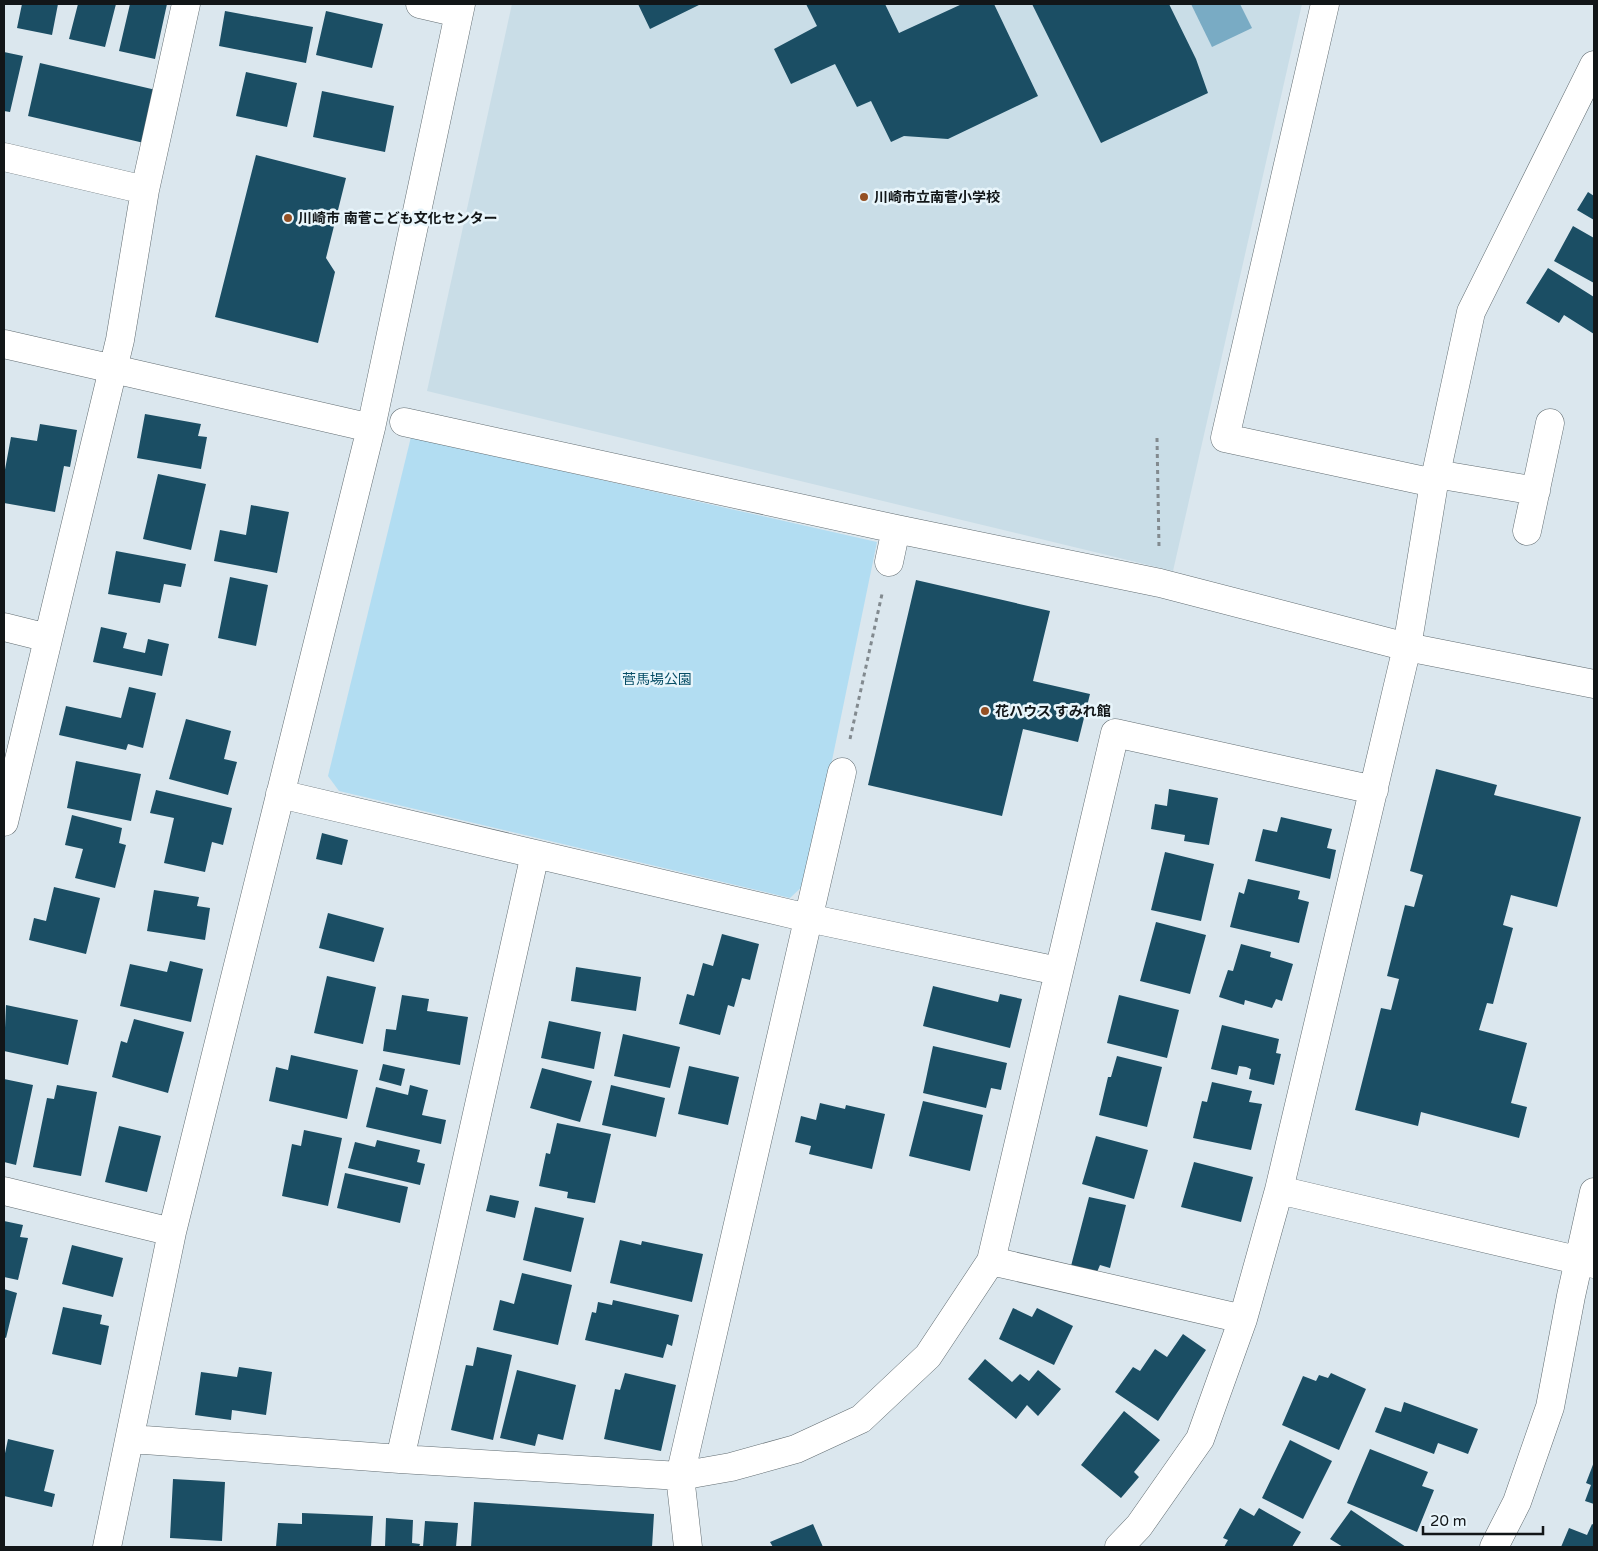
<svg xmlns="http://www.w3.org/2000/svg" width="1598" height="1551" font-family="'Varela Round','Noto Sans JP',sans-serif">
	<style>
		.built { fill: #c9dde7 }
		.green { fill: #b2ddf2 }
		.water { fill: #79abc4 }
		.building { fill: #1b4e64 }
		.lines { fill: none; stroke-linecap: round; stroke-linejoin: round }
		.minor-casing { stroke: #626d72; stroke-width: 29 }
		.path { stroke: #828a8f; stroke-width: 3; stroke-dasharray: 4 4; stroke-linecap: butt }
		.minor { stroke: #fff; stroke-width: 28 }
		.poi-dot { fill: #945024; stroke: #e8f5fb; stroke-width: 2 }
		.labels { text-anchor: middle; stroke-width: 5; stroke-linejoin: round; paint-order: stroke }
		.poi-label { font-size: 14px; font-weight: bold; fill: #121618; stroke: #e8f5fb; text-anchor: start }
		.park-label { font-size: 14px; fill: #054c65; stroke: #e8f5fb }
	</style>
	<rect width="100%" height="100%" fill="#dbe7ee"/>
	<!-- built -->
	<path class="built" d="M 512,4 L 1302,4 L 1173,571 L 427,391 Z"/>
	<!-- green -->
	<path class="green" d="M 411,437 L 877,542 L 807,882 L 790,898 L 339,791 L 328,776 Z"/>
	<!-- water -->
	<path class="water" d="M 1191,4 L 1240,4 L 1252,28 L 1212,47 Z"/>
	<!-- building -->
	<path class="building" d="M 22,4 L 58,4 L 52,35 L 17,28 Z
		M 78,4 L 116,4 L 105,47 L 69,39 Z
		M 130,4 L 167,4 L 155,59 L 119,51 Z
		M 638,4 L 701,4 L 650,29 Z
		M 806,4 L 885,4 L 899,33 L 962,4 L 994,4 L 1038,96 L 948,139 L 904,136 L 891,142 L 871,101 L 857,107 L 835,64 L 791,84 L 774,49 L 817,26 Z
		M 1032,4 L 1169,4 L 1196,59 L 1208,93 L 1101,143 Z
		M 225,11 L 313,27 L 306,63 L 219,46 Z
		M 326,11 L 383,24 L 372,68 L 316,55 Z
		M 4,52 L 23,56 L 10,112 L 4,111 Z
		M 40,63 L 156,90 L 144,143 L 28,116 Z
		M 246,72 L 297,83 L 287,127 L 236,116 Z
		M 322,91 L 394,106 L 385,152 L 313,137 Z
		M 256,155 L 346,178 L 326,258 L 335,272 L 318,343 L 215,317 Z
		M 1588,192 L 1594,196 L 1594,220 L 1577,210 Z
		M 1573,226 L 1594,238 L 1594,283 L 1554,261 Z
		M 1548,268 L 1594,297 L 1594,334 L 1564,315 L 1559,323 L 1526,303 Z
		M 145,414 L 201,424 L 198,436 L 207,437 L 201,469 L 137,458 Z
		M 40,424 L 77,430 L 70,467 L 64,466 L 55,512 L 4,503 L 4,475 L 11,437 L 37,441 Z
		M 158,474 L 206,484 L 191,550 L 143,539 Z
		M 251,505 L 289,512 L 277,573 L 214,561 L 220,530 L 246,535 Z
		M 116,551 L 186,564 L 181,587 L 164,584 L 160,603 L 108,594 Z
		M 230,577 L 268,585 L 256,646 L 218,638 Z
		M 916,580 L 1050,611 L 1033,681 L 1090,694 L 1078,742 L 1023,729 L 1002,816 L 868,785 Z
		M 101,627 L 127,633 L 123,648 L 145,653 L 148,639 L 169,644 L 162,676 L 93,662 Z
		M 129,687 L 156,693 L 143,748 L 128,744 L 126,750 L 59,735 L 66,706 L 121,718 Z
		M 186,719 L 231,731 L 224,759 L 237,762 L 228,795 L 169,779 Z
		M 76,761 L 141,774 L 131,821 L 67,808 Z
		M 1436,769 L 1497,785 L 1494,795 L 1581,817 L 1557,907 L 1511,895 L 1503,925 L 1513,928 L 1493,1004 L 1487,1003 L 1479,1030 L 1527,1043 L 1511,1103 L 1527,1107 L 1519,1138 L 1421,1112 L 1418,1126 L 1355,1110 L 1381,1008 L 1391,1010 L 1399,979 L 1387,976 L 1405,905 L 1414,907 L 1423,875 L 1410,871 Z
		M 1169,789 L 1218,798 L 1209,845 L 1184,841 L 1185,835 L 1151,829 L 1155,804 L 1167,806 Z
		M 156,790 L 232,808 L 223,845 L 212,842 L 205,872 L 164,863 L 174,818 L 150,813 Z
		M 72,815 L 122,828 L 119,843 L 126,845 L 115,888 L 75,878 L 83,849 L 65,845 Z
		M 1281,817 L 1332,829 L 1327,848 L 1336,850 L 1330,879 L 1255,861 L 1263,829 L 1277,832 Z
		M 322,833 L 348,840 L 342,865 L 316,859 Z
		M 1165,852 L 1214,864 L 1201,921 L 1151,910 Z
		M 1248,879 L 1300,891 L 1298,899 L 1309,902 L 1299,943 L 1230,927 L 1239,892 L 1244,894 Z
		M 54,887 L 100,898 L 86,954 L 29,940 L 34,918 L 46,921 Z
		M 154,890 L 199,897 L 197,906 L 210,908 L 205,940 L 147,931 Z
		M 328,913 L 384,928 L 374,962 L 319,948 Z
		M 1156,922 L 1206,935 L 1190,994 L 1140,981 Z
		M 722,934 L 759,944 L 750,980 L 742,978 L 734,1007 L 728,1005 L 720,1035 L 679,1024 L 687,994 L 694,996 L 703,963 L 713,966 Z
		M 1241,944 L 1271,952 L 1270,957 L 1293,964 L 1282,1001 L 1276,999 L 1272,1008 L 1245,1000 L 1244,1005 L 1219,997 L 1228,970 L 1233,971 Z
		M 170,961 L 203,969 L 191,1022 L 120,1006 L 130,964 L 167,972 Z
		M 576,967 L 641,977 L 636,1011 L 571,1001 Z
		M 327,976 L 376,987 L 363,1044 L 314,1033 Z
		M 933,986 L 998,1002 L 1000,994 L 1022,999 L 1010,1048 L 923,1026 Z
		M 402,995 L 429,999 L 427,1011 L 468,1017 L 460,1065 L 383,1051 L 386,1029 L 396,1030 Z
		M 1119,995 L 1179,1010 L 1167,1058 L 1107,1043 Z
		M 6,1005 L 78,1020 L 68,1065 L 4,1051 Z
		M 134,1019 L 184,1032 L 168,1093 L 112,1077 L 121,1041 L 127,1043 Z
		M 549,1021 L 601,1032 L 594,1069 L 541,1058 Z
		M 1222,1025 L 1279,1039 L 1276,1053 L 1281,1054 L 1274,1085 L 1249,1079 L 1251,1069 L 1246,1067 L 1239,1066 L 1237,1075 L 1211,1069 Z
		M 623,1034 L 680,1047 L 670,1088 L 614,1076 Z
		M 933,1046 L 1007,1063 L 1001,1090 L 991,1088 L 986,1108 L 923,1093 Z
		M 291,1055 L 358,1070 L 347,1119 L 269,1101 L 276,1067 L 288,1070 Z
		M 1117,1056 L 1162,1067 L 1147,1127 L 1099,1115 L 1108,1077 L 1111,1077 Z
		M 383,1064 L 405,1069 L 401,1086 L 379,1080 Z
		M 689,1066 L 739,1077 L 728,1125 L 678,1114 Z
		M 542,1068 L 592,1081 L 580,1122 L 530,1108 Z
		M 4,1079 L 33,1085 L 16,1165 L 4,1162 Z
		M 1212,1082 L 1252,1091 L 1249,1102 L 1262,1104 L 1251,1150 L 1193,1138 L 1202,1101 L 1207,1102 Z
		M 57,1085 L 97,1092 L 81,1176 L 33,1167 L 47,1098 L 54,1099 Z
		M 410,1085 L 428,1090 L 422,1115 L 446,1120 L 441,1144 L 366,1127 L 376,1087 L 408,1095 Z
		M 611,1085 L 665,1098 L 656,1137 L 602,1125 Z
		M 923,1101 L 983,1115 L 970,1171 L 909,1156 Z
		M 820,1103 L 845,1109 L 846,1105 L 885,1114 L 872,1169 L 809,1154 L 811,1146 L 795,1142 L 801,1116 L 816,1120 Z
		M 557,1123 L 611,1134 L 595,1203 L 567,1198 L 568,1192 L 539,1186 L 546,1153 L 550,1154 Z
		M 119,1126 L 161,1136 L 147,1192 L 105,1182 Z
		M 304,1130 L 342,1138 L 328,1206 L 282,1196 L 292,1144 L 301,1146 Z
		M 1096,1136 L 1148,1150 L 1134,1199 L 1082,1184 Z
		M 377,1140 L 420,1150 L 417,1162 L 425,1164 L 420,1185 L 348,1168 L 355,1142 L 375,1147 Z
		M 1194,1162 L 1253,1177 L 1241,1222 L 1181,1207 Z
		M 345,1173 L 408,1187 L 400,1223 L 337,1208 Z
		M 490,1195 L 519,1201 L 515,1218 L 486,1211 Z
		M 1089,1197 L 1126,1205 L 1110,1268 L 1100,1265 L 1097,1272 L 1071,1266 Z
		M 535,1207 L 584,1218 L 571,1272 L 523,1260 Z
		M 4,1221 L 23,1225 L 20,1237 L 28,1238 L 18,1280 L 4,1277 Z
		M 620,1240 L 641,1245 L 642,1241 L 703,1254 L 692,1302 L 610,1283 Z
		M 72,1245 L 123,1258 L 113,1297 L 62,1284 Z
		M 522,1273 L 572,1285 L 558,1345 L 493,1330 L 500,1300 L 514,1304 Z
		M 4,1289 L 17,1293 L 6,1338 L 4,1337 Z
		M 613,1300 L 679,1315 L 672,1346 L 667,1344 L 663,1358 L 585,1340 L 592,1312 L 596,1313 L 598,1302 L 612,1305 Z
		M 63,1307 L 102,1315 L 100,1324 L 109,1326 L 101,1365 L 52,1354 Z
		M 1013,1308 L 1032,1317 L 1037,1308 L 1073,1326 L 1054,1365 L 999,1339 Z
		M 1183,1334 L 1206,1350 L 1158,1421 L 1115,1392 L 1133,1367 L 1140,1371 L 1155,1349 L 1167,1357 Z
		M 477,1347 L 512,1355 L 493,1440 L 451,1430 L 466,1365 L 473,1366 Z
		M 985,1359 L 1012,1382 L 1020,1374 L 1029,1381 L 1038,1370 L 1061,1389 L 1038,1416 L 1027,1405 L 1016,1419 L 968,1379 Z
		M 239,1367 L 272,1372 L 266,1415 L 232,1410 L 231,1420 L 195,1415 L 201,1372 L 237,1377 Z
		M 517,1370 L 576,1385 L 563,1440 L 538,1434 L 535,1446 L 500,1438 Z
		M 625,1373 L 676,1385 L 661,1451 L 604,1439 L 615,1389 L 620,1390 Z
		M 1331,1373 L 1366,1389 L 1339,1450 L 1282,1425 L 1303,1376 L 1316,1381 L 1319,1375 L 1328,1378 Z
		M 1404,1402 L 1478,1429 L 1468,1454 L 1438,1443 L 1434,1454 L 1375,1432 L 1385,1407 L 1401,1412 Z
		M 1124,1411 L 1160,1440 L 1134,1472 L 1139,1477 L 1121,1498 L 1081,1465 Z
		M 8,1439 L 54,1450 L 44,1491 L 55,1494 L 52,1507 L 4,1496 L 4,1458 Z
		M 1290,1440 L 1332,1461 L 1303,1519 L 1262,1498 Z
		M 1370,1449 L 1428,1472 L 1422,1486 L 1434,1490 L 1417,1532 L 1347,1503 Z
		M 1594,1462 L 1594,1504 L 1585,1501 L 1591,1485 L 1586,1483 Z
		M 173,1479 L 225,1482 L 222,1541 L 170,1538 Z
		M 474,1502 L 654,1514 L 652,1547 L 471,1547 Z
		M 1240,1508 L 1254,1516 L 1259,1508 L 1301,1532 L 1292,1547 L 1224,1547 L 1228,1540 L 1223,1538 Z
		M 1351,1510 L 1406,1547 L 1343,1547 L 1330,1539 Z
		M 302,1513 L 373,1516 L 371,1547 L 276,1547 L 278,1523 L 302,1524 Z
		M 386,1518 L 413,1520 L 412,1543 L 420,1544 L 419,1547 L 385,1547 Z
		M 425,1521 L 458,1523 L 456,1547 L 423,1547 Z
		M 813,1524 L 823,1547 L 773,1547 L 770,1542 Z
		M 1592,1524 L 1594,1525 L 1594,1547 L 1561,1547 L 1569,1528 L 1587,1535 Z"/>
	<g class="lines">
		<defs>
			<path id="minor" d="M 420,4 L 459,13
				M 1325,4 L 1225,438 L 1434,483 L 1471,312 L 1594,65
				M 4,157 L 145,190
				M 4,344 L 371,428
				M 404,422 L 896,529 L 1160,583 L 1407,647 L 1594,684
				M 1436,474 L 1536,491
				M 1527,531 L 1550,423
				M 889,562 L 896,529
				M 4,627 L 48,638
				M 280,794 L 808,918 L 1058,971
				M 4,822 L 120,340 L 145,190 L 186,4
				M 1279,1190 L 1594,1264
				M 4,1191 L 172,1232
				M 991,1261 L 1243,1319
				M 131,1439 L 400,1459 L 680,1476 L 731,1467 L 796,1449 L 861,1419 L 928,1356 L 991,1261 L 1115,733 L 1374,790
				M 400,1459 L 535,854
				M 107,1547 L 172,1232 L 371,428 L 461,4
				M 688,1547 L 680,1476 L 842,772
				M 1119,1547 L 1139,1526 L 1200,1439 L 1243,1319 L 1279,1190 L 1407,647 L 1434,483
				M 1494,1547 L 1517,1502 L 1550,1407 L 1571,1296 L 1594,1192"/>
		</defs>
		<!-- minor casing -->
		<use href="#minor" class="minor-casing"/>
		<!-- path -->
		<path class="path" d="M 1157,438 L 1159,547
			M 850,739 L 882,594"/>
		<!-- minor -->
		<use href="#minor" class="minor"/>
	</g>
	<!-- markers -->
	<g class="poi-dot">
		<circle cx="864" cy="197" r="5"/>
		<circle cx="288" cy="218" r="5"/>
		<circle cx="985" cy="711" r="5"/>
	</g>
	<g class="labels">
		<!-- poi labels -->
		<g class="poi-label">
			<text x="874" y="202">川崎市立南菅小学校</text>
			<text x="298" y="223">川崎市 南菅こども文化センター</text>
			<text x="995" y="716">花ハウス すみれ館</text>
		</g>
		<!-- park labels -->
		<g class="park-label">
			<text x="657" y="684">菅馬場公園</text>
		</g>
	</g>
	<!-- border -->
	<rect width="1598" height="1551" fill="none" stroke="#121618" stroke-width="10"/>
	<!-- scale -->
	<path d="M1423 1526v8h120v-8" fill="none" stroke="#121618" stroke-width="2.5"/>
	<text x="1430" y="1526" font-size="15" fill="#121618" stroke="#e8f5fb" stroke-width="4" paint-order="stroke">20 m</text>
</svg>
